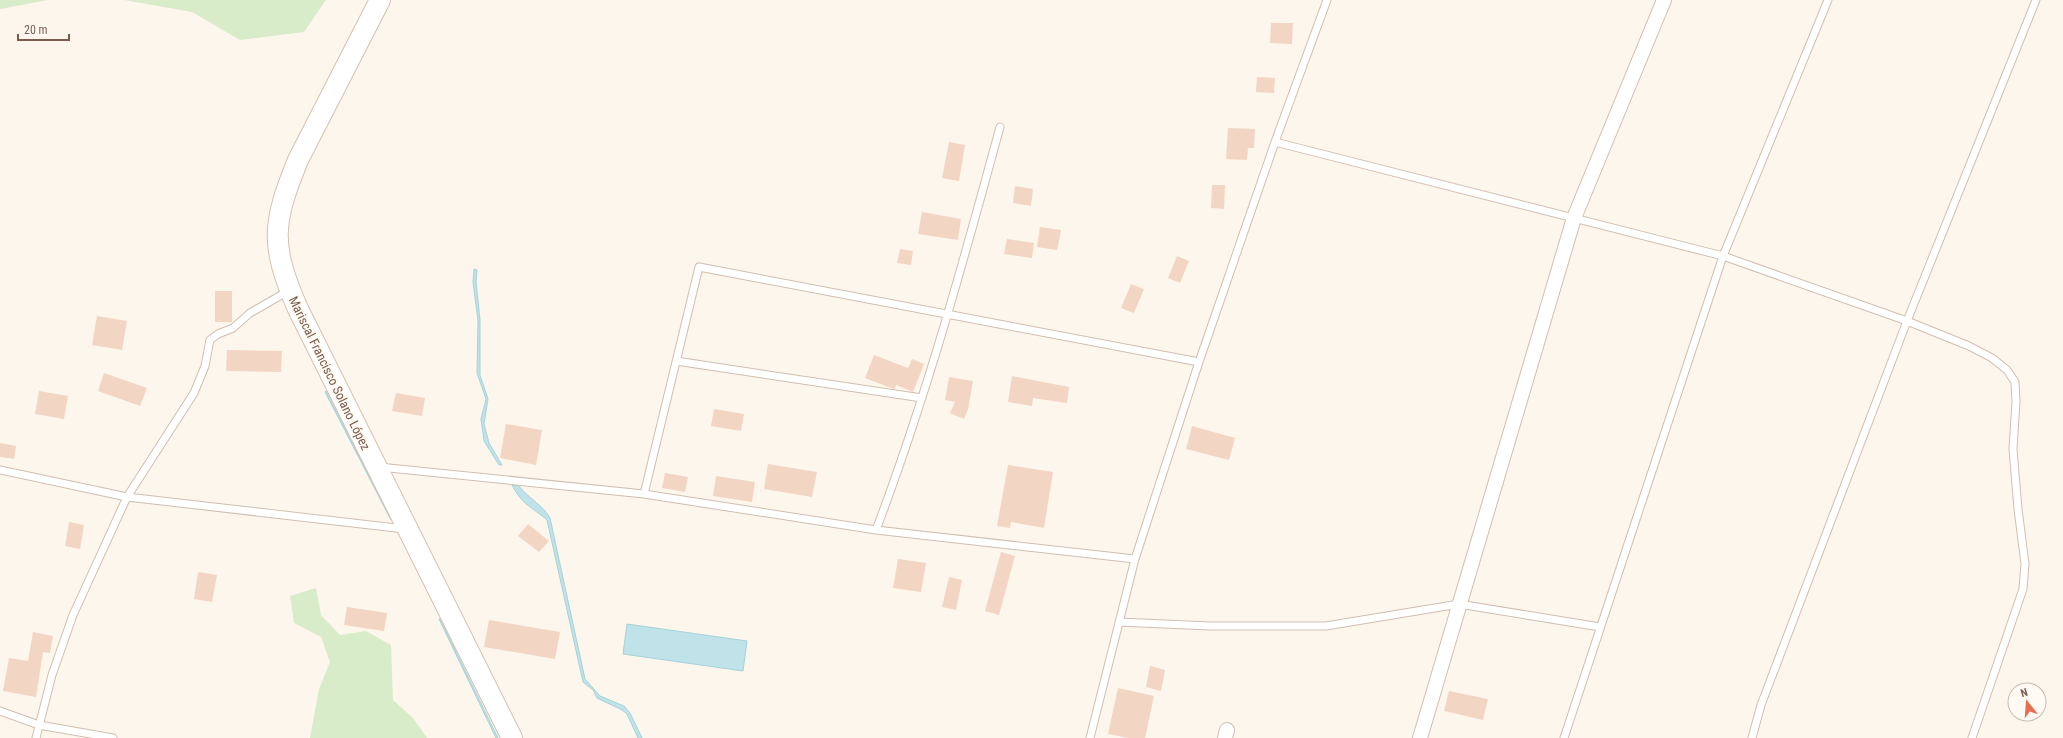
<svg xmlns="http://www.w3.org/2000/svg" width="2063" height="738" font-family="'Roboto Condensed',sans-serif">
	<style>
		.green { fill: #d8ecc9 }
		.water { fill: #bfe3e8; stroke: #a5d3da }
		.building { fill: #f3d5c3 }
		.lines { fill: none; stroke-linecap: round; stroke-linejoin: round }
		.service-casing { stroke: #d1beb0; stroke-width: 9 }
		.minor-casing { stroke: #d1beb0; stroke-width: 16 }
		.secondary-casing { stroke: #d6c0b0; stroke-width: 22 }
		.service { stroke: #fff; stroke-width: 7 }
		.minor { stroke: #fff; stroke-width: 14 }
		.secondary { stroke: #fff; stroke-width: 20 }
		.labels { text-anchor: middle; stroke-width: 4; stroke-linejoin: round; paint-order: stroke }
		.street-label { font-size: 13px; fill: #7a5c4d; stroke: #fffaf3 }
	</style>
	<rect width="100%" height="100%" fill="#fdf6ec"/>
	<!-- green -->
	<path class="green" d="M 0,0 L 48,0 L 0,9 Z
		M 124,0 L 326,0 L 304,32 L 240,40 L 192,12 Z
		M 316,588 L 321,615 L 340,635 L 366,631 L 391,645 L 393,700 L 413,718 L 427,738 L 310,738 L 319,689 L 330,662 L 321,637 L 294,623 L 290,596 Z"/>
	<!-- water -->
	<path class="water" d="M 474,269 L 477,270 L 476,282 L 480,320 L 480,375 L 488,399 L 484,424 L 489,443 L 502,465 L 499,465 L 484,441 L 481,419 L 486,399 L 477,373 L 478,321 L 473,282 Z
		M 326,391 L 391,520 L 325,392 Z
		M 512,485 L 518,485 C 528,498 543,505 550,518 L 585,679 L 600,696 L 624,706 L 630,713 L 642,738 L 638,738 L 627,714 L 622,710 L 597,698 L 593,690 L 583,682 L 547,520 C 531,506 523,506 512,485 Z
		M 439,619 L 440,619 L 498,738 L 496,738 Z
		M 627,624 L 747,641 L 743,671 L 623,654 Z"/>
	<!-- building -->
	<path class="building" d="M 1271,23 L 1293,23 L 1292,44 L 1270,43 Z
		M 1257,77 L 1275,78 L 1274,93 L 1256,92 Z
		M 1228,128 L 1255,129 L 1254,148 L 1248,148 L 1247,160 L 1226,159 Z
		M 949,142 L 965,145 L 959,181 L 942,178 Z
		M 1212,185 L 1225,185 L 1224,209 L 1211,208 Z
		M 1015,186 L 1033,189 L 1031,206 L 1013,203 Z
		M 922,212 L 961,219 L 958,240 L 918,234 Z
		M 1040,227 L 1061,230 L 1057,250 L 1037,247 Z
		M 1007,239 L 1034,243 L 1032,258 L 1004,254 Z
		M 900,249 L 913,251 L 911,265 L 897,263 Z
		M 1177,256 L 1189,261 L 1180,283 L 1168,278 Z
		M 1131,284 L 1144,289 L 1134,313 L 1121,308 Z
		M 215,291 L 232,291 L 232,322 L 215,322 Z
		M 97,316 L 127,321 L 122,350 L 92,345 Z
		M 227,350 L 282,351 L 281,372 L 226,371 Z
		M 874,355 L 908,368 L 912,359 L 924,364 L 913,392 L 896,385 L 895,389 L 891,388 L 865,378 Z
		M 104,373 L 147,388 L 140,406 L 98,391 Z
		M 1012,376 L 1069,387 L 1067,403 L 1033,398 L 1032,406 L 1008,402 Z
		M 949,377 L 973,381 L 968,409 L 964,419 L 950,413 L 955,402 L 945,400 Z
		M 39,391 L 68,396 L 64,419 L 35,414 Z
		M 396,393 L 425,398 L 422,416 L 392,411 Z
		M 714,409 L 744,414 L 741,431 L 711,426 Z
		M 506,424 L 542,430 L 536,465 L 500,458 Z
		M 1192,426 L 1235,438 L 1229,460 L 1186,449 Z
		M 0,443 L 16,446 L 14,459 L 0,457 Z
		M 768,464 L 817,472 L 812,497 L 764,489 Z
		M 1008,465 L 1053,472 L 1044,528 L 1011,522 L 1010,528 L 997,526 Z
		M 665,473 L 688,477 L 685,492 L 662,488 Z
		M 716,476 L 755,482 L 752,502 L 713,496 Z
		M 69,522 L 84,525 L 80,549 L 65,546 Z
		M 528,524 L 549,541 L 539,552 L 518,536 Z
		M 1001,552 L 1015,556 L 999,615 L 985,611 Z
		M 898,559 L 926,563 L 921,592 L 893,588 Z
		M 198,572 L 217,575 L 212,602 L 194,599 Z
		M 949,577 L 962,580 L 956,610 L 942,607 Z
		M 347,607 L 387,613 L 384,631 L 344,625 Z
		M 489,620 L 560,632 L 555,659 L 484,647 Z
		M 33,632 L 53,636 L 50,653 L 43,652 L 36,697 L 3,691 L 9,658 L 28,661 Z
		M 1150,666 L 1165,670 L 1161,691 L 1146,687 Z
		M 1118,688 L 1154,696 L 1145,738 L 1128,738 L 1108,734 Z
		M 1449,691 L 1488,699 L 1483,720 L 1444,711 Z"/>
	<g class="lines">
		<defs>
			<path id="service" d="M 1275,142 L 1723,256 L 1907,321 L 1969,346 L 1992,358 L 2007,370 L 2015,382 L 2016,402 L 2013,449 L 2018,509 L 2025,564 L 2023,589 L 1972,738
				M 676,361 L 922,398
				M 379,467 L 644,494 L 876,530 L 1135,559
				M 0,470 L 127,497 L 405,529
				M 644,494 L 699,267 L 1199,362
				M 876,530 C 926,398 963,263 1000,127
				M 1119,622 L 1210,626 L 1326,626 L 1459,604 L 1600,627
				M 0,711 L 39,725 L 113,738
				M 36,738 L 52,675 L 73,615 L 127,497 L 194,393 L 205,366 L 210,340 L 218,334 L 233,328 L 250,313 L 290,290
				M 1090,738 L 1135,559 L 1199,362 L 1275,142 L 1327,0
				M 1564,738 L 1723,256 L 1828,0
				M 1752,738 L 1761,705 L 1907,321 L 2036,0"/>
			<path id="minor" d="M 1225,738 L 1227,730
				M 1420,738 L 1574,218 L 1664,0"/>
			<path id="secondary" d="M 380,0 L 298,160 C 272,224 270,245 298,309 L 512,738"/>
		</defs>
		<!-- service casing -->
		<use href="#service" class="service-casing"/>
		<!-- minor casing -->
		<use href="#minor" class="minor-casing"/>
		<!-- secondary casing -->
		<use href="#secondary" class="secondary-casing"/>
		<!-- service -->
		<use href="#service" class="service"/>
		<!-- minor -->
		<use href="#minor" class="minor"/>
		<!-- secondary -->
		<use href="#secondary" class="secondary"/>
	</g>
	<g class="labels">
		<!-- street labels -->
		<g class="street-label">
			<text transform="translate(330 373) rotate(64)" y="5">Mariscal Francisco Solano López</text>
		</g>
	</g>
	<!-- north arrow -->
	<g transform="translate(2027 702) rotate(343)"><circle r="19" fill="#fffaf3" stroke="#cabbb1"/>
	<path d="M0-3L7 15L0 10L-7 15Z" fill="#e76f51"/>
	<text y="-6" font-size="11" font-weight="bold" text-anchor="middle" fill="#7a5c4d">N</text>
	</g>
	<!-- scale -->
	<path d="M18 34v6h51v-6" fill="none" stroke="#7a5c4d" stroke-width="2"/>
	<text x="24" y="34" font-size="12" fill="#7a5c4d" stroke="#fffaf3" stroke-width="3" paint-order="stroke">20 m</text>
</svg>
